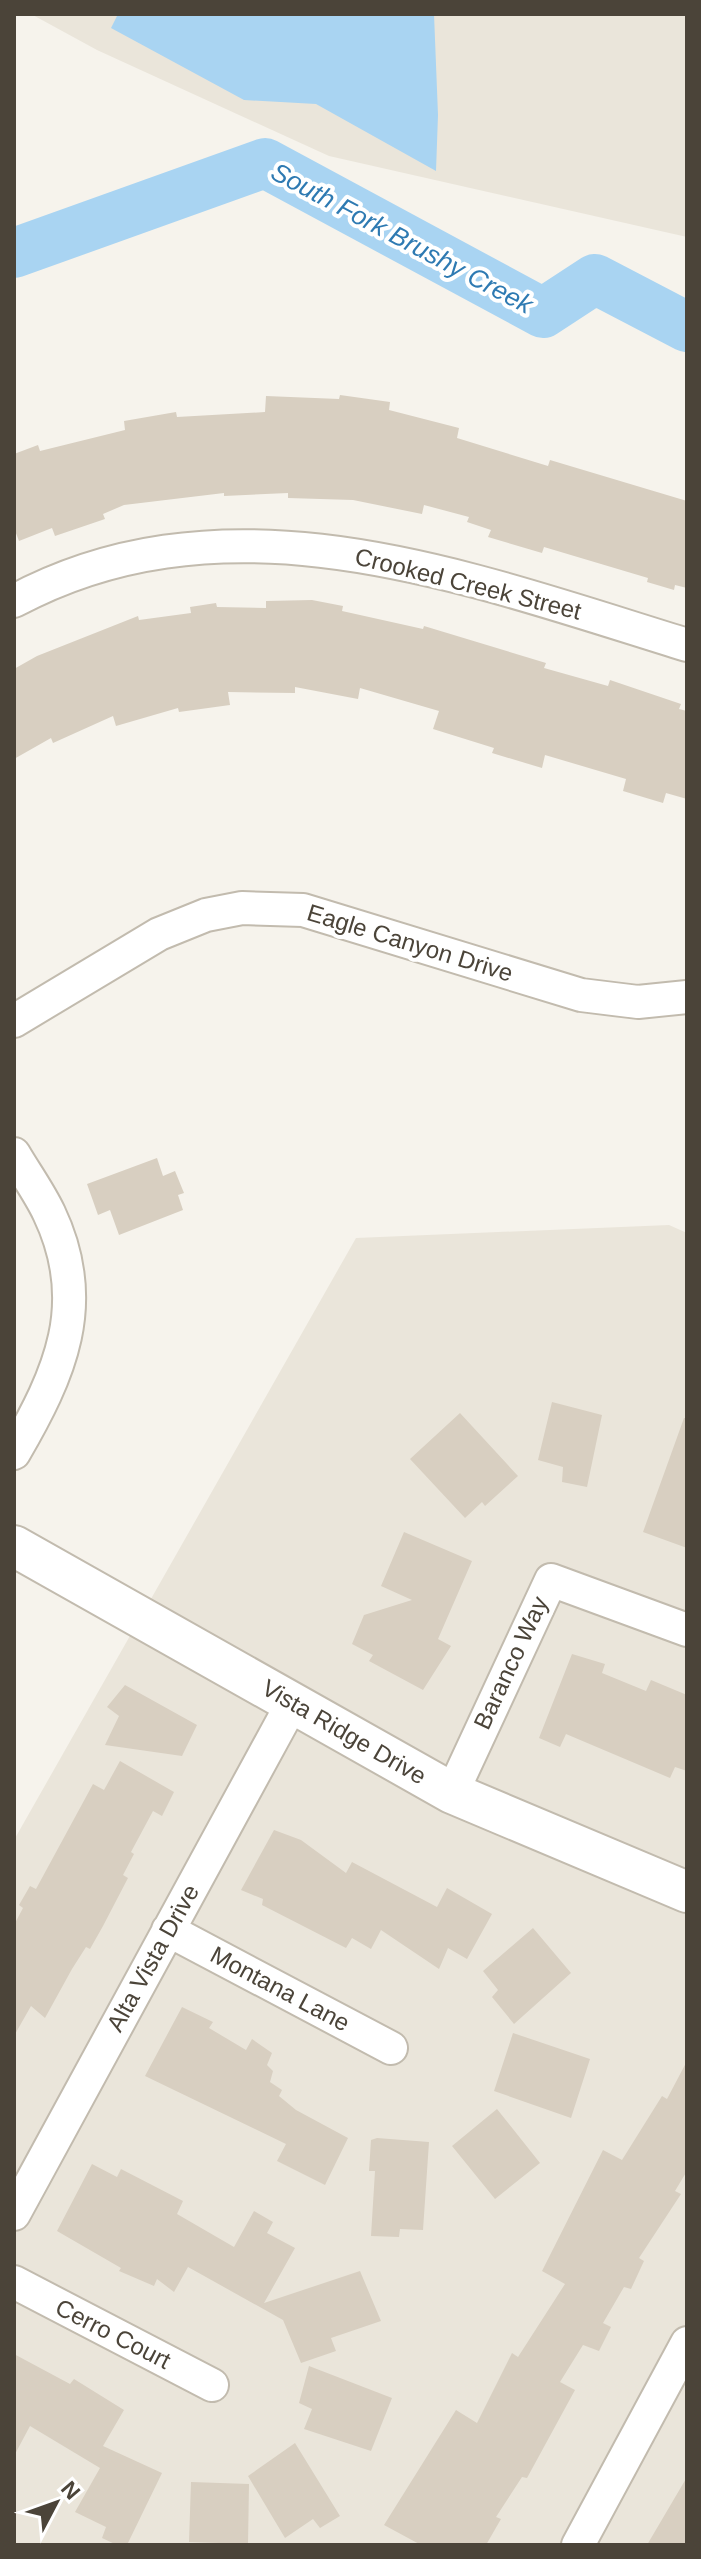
<svg xmlns="http://www.w3.org/2000/svg" width="701" height="2559" font-family="Arial,sans-serif">
	<style>
		.residential { fill: #eae5da }
		.water { fill: #a9d4f2 }
		.lines { fill: none; stroke-linecap: round; stroke-linejoin: round }
		.river { stroke: #a9d4f2; stroke-width: 50 }
		.building { fill: #d8cfc1 }
		.minor-casing { stroke: #c2bbae; stroke-width: 36 }
		.tertiary-casing { stroke: #c2bbae; stroke-width: 44 }
		.minor { stroke: #fff; stroke-width: 32 }
		.tertiary { stroke: #fff; stroke-width: 40 }
		.labels { text-anchor: middle; stroke-width: 8; stroke-linejoin: round; paint-order: stroke }
		.street-label { font-size: 24px; fill: #4b4439; stroke: #fff }
		.water-label { font-size: 26px; font-style: italic; fill: #2e7ab2; stroke: #fff }
	</style>
	<rect width="100%" height="100%" fill="#f6f3ec"/>
	<!-- residential -->
	<path class="residential" d="M 31,14 L 687,14 L 687,237 L 329,156 L 97,50 Z
		M 669,1225 L 687,1233 L 687,2545 L 14,2545 L 14,1840 L 356,1238 Z"/>
	<!-- water -->
	<path class="water" d="M 118,14 L 434,14 L 438,115 L 436,171 L 316,104 L 244,100 L 111,28 Z"/>
	<g class="lines">
		<!-- river -->
		<path class="river" d="M 14,253 L 265,163 L 543,313 L 595,279 L 687,327"/>
	</g>
	<!-- building -->
	<path class="building" d="M 340,395 L 390,402 L 389,410 L 459,428 L 457,438 L 548,466 L 550,460 L 687,501 L 687,588 L 675,585 L 674,590 L 647,582 L 648,578 L 544,547 L 542,553 L 488,537 L 491,530 L 467,522 L 469,517 L 424,505 L 422,514 L 353,500 L 288,498 L 288,493 L 224,496 L 224,493 L 124,505 L 103,514 L 105,519 L 55,536 L 52,528 L 19,541 L 14,528 L 14,454 L 38,445 L 40,451 L 125,430 L 124,421 L 176,412 L 177,417 L 265,412 L 266,396 L 339,399 Z
		M 312,600 L 343,606 L 342,611 L 423,629 L 424,626 L 546,663 L 544,668 L 608,686 L 610,680 L 681,704 L 679,709 L 687,711 L 687,799 L 666,793 L 663,803 L 623,791 L 626,779 L 545,755 L 542,768 L 492,753 L 494,748 L 433,729 L 439,711 L 360,688 L 358,699 L 295,687 L 295,693 L 228,692 L 230,705 L 179,712 L 178,708 L 116,726 L 113,716 L 53,743 L 51,738 L 14,759 L 14,669 L 37,656 L 138,616 L 139,620 L 191,613 L 190,607 L 216,603 L 217,607 L 266,608 L 266,601 Z
		M 157,1158 L 163,1176 L 175,1171 L 184,1193 L 178,1195 L 183,1210 L 119,1235 L 110,1210 L 98,1215 L 87,1184 Z
		M 552,1402 L 602,1415 L 587,1487 L 562,1482 L 563,1467 L 538,1460 Z
		M 460,1413 L 518,1476 L 485,1506 L 482,1502 L 465,1518 L 410,1459 Z
		M 684,1418 L 687,1418 L 687,1548 L 643,1532 Z
		M 404,1532 L 472,1561 L 438,1639 L 451,1646 L 423,1690 L 369,1661 L 373,1655 L 352,1644 L 364,1615 L 412,1600 L 381,1586 Z
		M 572,1654 L 605,1664 L 602,1673 L 646,1691 L 651,1680 L 687,1695 L 687,1771 L 675,1767 L 670,1778 L 566,1734 L 560,1747 L 539,1738 Z
		M 125,1685 L 197,1725 L 182,1756 L 105,1745 L 119,1716 L 107,1707 Z
		M 120,1761 L 174,1792 L 162,1816 L 153,1811 L 131,1852 L 134,1854 L 123,1875 L 128,1878 L 103,1926 L 90,1949 L 86,1947 L 72,1969 L 45,2018 L 31,2006 L 14,2036 L 14,1925 L 23,1908 L 19,1905 L 30,1886 L 36,1889 L 93,1784 L 104,1790 Z
		M 274,1830 L 301,1840 L 346,1873 L 352,1862 L 437,1907 L 447,1888 L 492,1914 L 467,1959 L 448,1948 L 439,1969 L 381,1930 L 371,1949 L 352,1938 L 346,1948 L 262,1905 L 263,1899 L 241,1890 Z
		M 533,1928 L 571,1973 L 514,2024 L 492,1997 L 498,1990 L 483,1971 Z
		M 182,2007 L 213,2022 L 209,2028 L 246,2050 L 252,2039 L 272,2053 L 267,2065 L 273,2071 L 270,2082 L 282,2090 L 279,2096 L 296,2110 L 348,2138 L 325,2185 L 277,2161 L 286,2144 L 145,2076 Z
		M 513,2033 L 590,2059 L 571,2118 L 494,2091 Z
		M 687,2061 L 687,2171 L 675,2191 L 681,2194 L 639,2258 L 644,2261 L 631,2289 L 624,2287 L 603,2323 L 611,2327 L 599,2351 L 583,2345 L 560,2382 L 575,2390 L 527,2478 L 522,2477 L 496,2517 L 501,2519 L 486,2545 L 421,2545 L 384,2525 L 456,2410 L 477,2423 L 512,2353 L 518,2357 L 565,2284 L 542,2271 L 603,2150 L 622,2160 L 662,2096 L 667,2099 Z
		M 497,2109 L 540,2163 L 495,2199 L 452,2146 Z
		M 377,2138 L 429,2142 L 423,2230 L 400,2229 L 399,2237 L 371,2236 L 375,2171 L 369,2171 L 371,2140 Z
		M 92,2164 L 117,2177 L 121,2169 L 183,2201 L 177,2214 L 234,2247 L 254,2211 L 273,2222 L 267,2233 L 295,2248 L 264,2303 L 360,2271 L 381,2321 L 331,2338 L 336,2351 L 301,2363 L 283,2320 L 188,2267 L 174,2292 L 157,2279 L 154,2286 L 119,2271 L 121,2268 L 57,2231 Z
		M 14,2354 L 70,2384 L 74,2379 L 124,2410 L 103,2446 L 162,2473 L 127,2545 L 117,2545 L 102,2538 L 106,2527 L 75,2512 L 100,2468 L 30,2426 L 14,2456 Z
		M 309,2366 L 392,2398 L 371,2451 L 304,2429 L 312,2409 L 299,2403 Z
		M 295,2443 L 340,2516 L 320,2528 L 313,2519 L 285,2538 L 248,2476 Z
		M 687,2477 L 687,2545 L 647,2545 Z
		M 191,2482 L 249,2484 L 248,2544 L 189,2542 Z"/>
	<g class="lines">
		<defs>
			<path id="minor" d="M 14,601 C 230,485 472,579 687,645
				M 14,1021 L 159,934 L 206,915 L 242,908 L 303,910 L 581,995 L 638,1002 L 687,997
				M 14,1154 C 25,1173 39,1192 49,1213 C 92,1303 60,1374 14,1453
				M 452,1793 L 551,1580 L 687,1630
				M 168,1930 L 391,2048
				M 14,2214 L 293,1702
				M 14,2282 L 212,2385
				M 578,2545 L 687,2343"/>
			<path id="tertiary" d="M 14,1546 L 452,1793 L 687,1892"/>
		</defs>
		<!-- minor casing -->
		<use href="#minor" class="minor-casing"/>
		<!-- tertiary casing -->
		<use href="#tertiary" class="tertiary-casing"/>
		<!-- minor -->
		<use href="#minor" class="minor"/>
		<!-- tertiary -->
		<use href="#tertiary" class="tertiary"/>
	</g>
	<g class="labels">
		<!-- street labels -->
		<g class="street-label">
			<text transform="translate(468 584) rotate(14)" y="8">Crooked Creek Street</text>
			<text transform="translate(410 943) rotate(17)" y="8">Eagle Canyon Drive</text>
			<text transform="translate(511 1663) rotate(-65)" y="8">Baranco Way</text>
			<text transform="translate(344 1732) rotate(30)" y="8">Vista Ridge Drive</text>
			<text transform="translate(153 1958) rotate(-61)" y="8">Alta Vista Drive</text>
			<text transform="translate(280 1989) rotate(28)" y="8">Montana Lane</text>
			<text transform="translate(113 2334) rotate(27)" y="8">Cerro Court</text>
		</g>
		<!-- water labels -->
		<g class="water-label">
			<text transform="translate(402 238) rotate(28)" y="9">South Fork Brushy Creek</text>
		</g>
	</g>
	<!-- border -->
	<rect width="701" height="2559" fill="none" stroke="#4b4439" stroke-width="32"/>
	<!-- north arrow -->
	<g transform="translate(56 2503) rotate(49)" stroke="#ffffff" stroke-width="6" paint-order="stroke">
	<path d="M0-6L14 30L0 20L-14 30Z" fill="#4b4439"/>
	<text y="-12" font-size="22" font-weight="bold" text-anchor="middle" fill="#4b4439">N</text>
	</g>
</svg>
